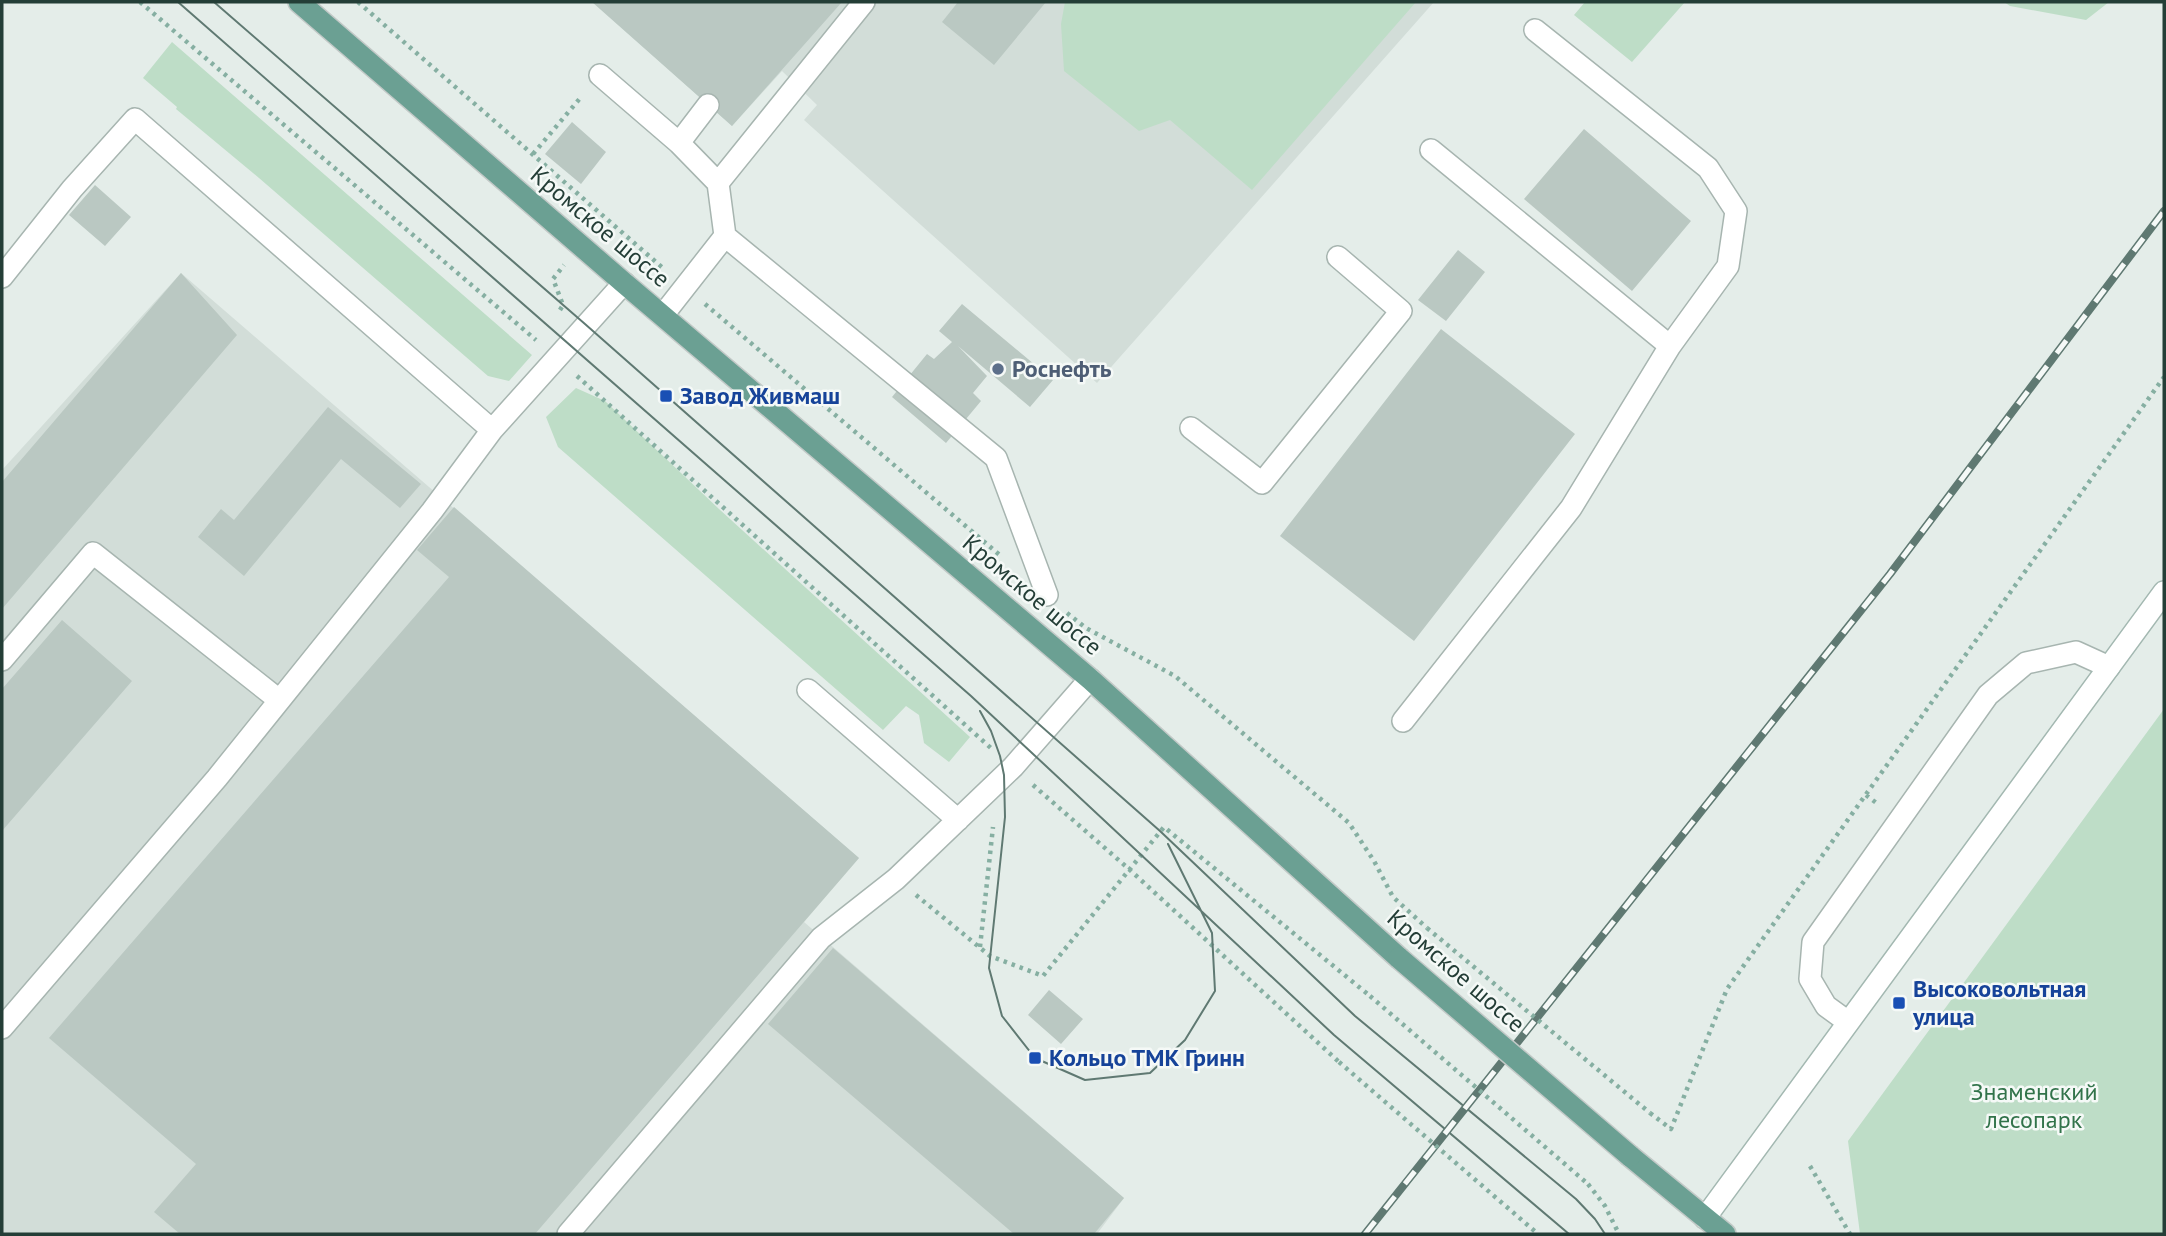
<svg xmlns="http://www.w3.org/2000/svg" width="2166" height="1236" font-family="'PT Sans',sans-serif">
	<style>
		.built { fill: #d2ddd8 }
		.green { fill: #beddc7 }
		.building { fill: #bac8c2 }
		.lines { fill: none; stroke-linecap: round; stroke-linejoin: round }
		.lane-casing { stroke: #a7b5b0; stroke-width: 24 }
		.secondary-casing { stroke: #a3b8b1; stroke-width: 24 }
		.primary-casing { stroke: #c2c9c7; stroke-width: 24 }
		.path { stroke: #86afa2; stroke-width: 4.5; stroke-dasharray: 3.5 5; stroke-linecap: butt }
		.lane { stroke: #fff; stroke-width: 21 }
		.secondary { stroke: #fff; stroke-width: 21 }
		.primary { stroke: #6ba093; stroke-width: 21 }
		.tram { stroke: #5f7972; stroke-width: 2 }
		.rail-casing { stroke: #5f7972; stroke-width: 8 }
		.rail { stroke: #f5f9f7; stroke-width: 5; stroke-dasharray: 16; stroke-linecap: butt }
		.primary-bridge-casing { stroke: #c2c9c7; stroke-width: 24; stroke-linecap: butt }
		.path-bridge { stroke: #86afa2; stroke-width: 4.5; stroke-dasharray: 3.5 5; stroke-linecap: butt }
		.primary-bridge { stroke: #6ba093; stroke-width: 21 }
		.service-dot { fill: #5c6f8a; stroke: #f5f9f7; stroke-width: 2.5 }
		.transit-dot { fill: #1a4fb4; stroke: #f5f9f7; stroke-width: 2.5 }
		.labels { text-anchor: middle; stroke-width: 5; stroke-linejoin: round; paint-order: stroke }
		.street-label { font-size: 24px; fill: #243e37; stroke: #f5f9f7 }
		.service-label { font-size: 24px; font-weight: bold; fill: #4e5e75; stroke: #f5f9f7; text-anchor: start }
		.transit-label { font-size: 24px; font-weight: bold; fill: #164399; stroke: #f5f9f7; text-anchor: start }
		.park-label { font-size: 24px; fill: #31734a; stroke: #f5f9f7 }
	</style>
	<rect width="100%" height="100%" fill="#e4ede9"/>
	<!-- built -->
	<path class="built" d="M 593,2 L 1434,2 L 1097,383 L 804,120 L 817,105 L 782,71 L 732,126 Z
		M 181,273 L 859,858 L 804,922 L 1124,1198 L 1097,1234 L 2,1234 L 2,470 Z"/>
	<!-- green -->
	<path class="green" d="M 1065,2 L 1416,2 L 1252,190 L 1170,120 L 1139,131 L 1064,71 L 1061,24 Z
		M 1585,2 L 1685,2 L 1632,62 L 1574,15 Z
		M 2004,2 L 2109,2 L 2086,20 L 2010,6 Z
		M 172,42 L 532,355 L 509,381 L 488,376 L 259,178 L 176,109 L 177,107 L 143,78 Z
		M 576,388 L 605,401 L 719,509 L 970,737 L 949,762 L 924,743 L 919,715 L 906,706 L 883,730 L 558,447 L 546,417 Z
		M 2164,709 L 2164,1234 L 1860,1234 L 1848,1141 Z"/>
	<!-- building -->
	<path class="building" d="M 592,2 L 842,2 L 732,126 Z
		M 958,2 L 1046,2 L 994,65 L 942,22 Z
		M 572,122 L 606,152 L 581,184 L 545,154 Z
		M 1584,129 L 1691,221 L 1632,291 L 1524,199 Z
		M 95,185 L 131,217 L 105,246 L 69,215 Z
		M 1458,250 L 1485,272 L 1446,321 L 1418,300 Z
		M 181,273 L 237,335 L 2,609 L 2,482 Z
		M 962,304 L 1053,380 L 1030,407 L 958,346 L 987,376 L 973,393 L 981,401 L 946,443 L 892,397 L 927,354 L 934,359 L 952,342 L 939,331 Z
		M 1441,329 L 1575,434 L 1414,641 L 1280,536 Z
		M 328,407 L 421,484 L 400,508 L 341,459 L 244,576 L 198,537 L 221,509 L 234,520 Z
		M 454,507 L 859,858 L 535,1234 L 180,1234 L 154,1212 L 196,1164 L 49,1038 L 449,577 L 417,550 Z
		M 62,620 L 132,681 L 2,831 L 2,689 Z
		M 833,948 L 1124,1198 L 1094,1234 L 1014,1234 L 768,1024 Z
		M 1049,990 L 1083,1019 L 1061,1044 L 1028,1015 Z"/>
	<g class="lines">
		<defs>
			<path id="lane" d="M 1535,30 L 1708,168 L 1736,211 L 1728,266 L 1670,346
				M 600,75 L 679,143 L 718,183
				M 679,143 L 708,105
				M 725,236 L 996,458 L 1047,595
				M 2,277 L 72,189 L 135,119 L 492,430
				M 663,315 L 725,236 L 718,183 L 864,2
				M 1191,428 L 1262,483 L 1401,311 L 1338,257
				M 2,660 L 93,553 L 279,700
				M 808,690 L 958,820
				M 1403,721 L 1571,508 L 1670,346 L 1431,150
				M 1848,1022 L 1826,1006 L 1810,979 L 1813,942 L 1988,695 L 2026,663 L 2076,652 L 2109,667
				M 2,1028 L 217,778 L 432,511 L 492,430 L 624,283
				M 568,1234 L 821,938 L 896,879 L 1013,767 L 1090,679"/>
			<path id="secondary" d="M 1705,1218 L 2164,592"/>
			<path id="primary" d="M 299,2 L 624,283 L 1090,679 L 1399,958
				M 1630,1156 L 1725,1234"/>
		</defs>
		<!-- lane casing -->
		<use href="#lane" class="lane-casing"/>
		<!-- secondary casing -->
		<use href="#secondary" class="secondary-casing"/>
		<!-- primary casing -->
		<use href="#primary" class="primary-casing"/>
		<!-- path -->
		<path class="path" d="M 140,2 L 536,340
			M 358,2 L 664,269
			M 533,154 L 582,96
			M 705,304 L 1002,557
			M 560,310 L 563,305 L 553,279 L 564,265
			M 577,376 L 992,749
			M 1067,613 L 1086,628 L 1175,676 L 1349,823 L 1374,861 L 1393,897 L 1427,928
			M 1033,785 L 1130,870 L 1339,1062
			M 1866,795 L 1879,805
			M 916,895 L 990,956 L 1043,976 L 1164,827 L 1370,996
			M 980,947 L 993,827
			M 1650,1113 L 1671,1129 L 1727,989 L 2164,377
			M 1810,1166 L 1850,1234
			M 1588,1184 L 1605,1206 L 1619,1234"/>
		<!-- lane -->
		<use href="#lane" class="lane"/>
		<!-- secondary -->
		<use href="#secondary" class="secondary"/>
		<!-- primary -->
		<use href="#primary" class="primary"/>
		<!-- tram -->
		<path class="tram" d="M 178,2 L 971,696 L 1334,1035 L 1569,1234
			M 214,2 L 585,324 L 1160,831 L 1355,1016 L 1576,1199 L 1595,1219 L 1605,1234
			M 980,711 L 991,731 L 1000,756 L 1004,775 L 1005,817 L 989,968 L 1002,1016 L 1035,1058 L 1085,1080 L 1150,1073 L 1185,1040 L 1215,991 L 1212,933 L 1168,844"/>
		<defs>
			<path id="rail" d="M 1365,1234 L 1890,574 L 2164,211"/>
		</defs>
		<!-- rail casing -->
		<use href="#rail" class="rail-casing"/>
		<!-- rail -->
		<use href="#rail" class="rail"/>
		<defs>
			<path id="primary-bridge" d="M 1399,958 L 1630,1156"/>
		</defs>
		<!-- primary-bridge casing -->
		<use href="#primary-bridge" class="primary-bridge-casing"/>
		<!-- path-bridge -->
		<path class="path-bridge" d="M 1427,928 L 1650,1113
			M 1370,996 L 1588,1184
			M 1339,1062 L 1538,1234"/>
		<!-- primary-bridge -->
		<use href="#primary-bridge" class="primary-bridge"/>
	</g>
	<!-- markers -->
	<circle class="service-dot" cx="998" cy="369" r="7"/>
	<g class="transit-dot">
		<rect x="659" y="389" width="14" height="14" rx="3.5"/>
		<rect x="1892" y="996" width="14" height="14" rx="3.5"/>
		<rect x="1028" y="1051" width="14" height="14" rx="3.5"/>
	</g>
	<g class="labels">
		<!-- street labels -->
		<g class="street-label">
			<text transform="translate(600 227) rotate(40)" y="8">Кромское шоссе</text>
			<text transform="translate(1032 595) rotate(40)" y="8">Кромское шоссе</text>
			<text transform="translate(1456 971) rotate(41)" y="8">Кромское шоссе</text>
		</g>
		<!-- service labels -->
		<g class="service-label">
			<text x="1012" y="377">Роснефть</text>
		</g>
		<!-- transit labels -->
		<g class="transit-label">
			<text x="680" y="404">Завод Живмаш</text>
			<text x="1913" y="997">Высоковольтная<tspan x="1913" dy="28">улица</tspan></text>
			<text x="1049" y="1066">Кольцо ТМК Гринн</text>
		</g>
		<!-- park labels -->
		<g class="park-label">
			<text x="2034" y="1100">Знаменский<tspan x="2034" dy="28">лесопарк</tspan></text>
		</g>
	</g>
	<!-- border -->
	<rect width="2166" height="1236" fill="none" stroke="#243e37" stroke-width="7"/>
</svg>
